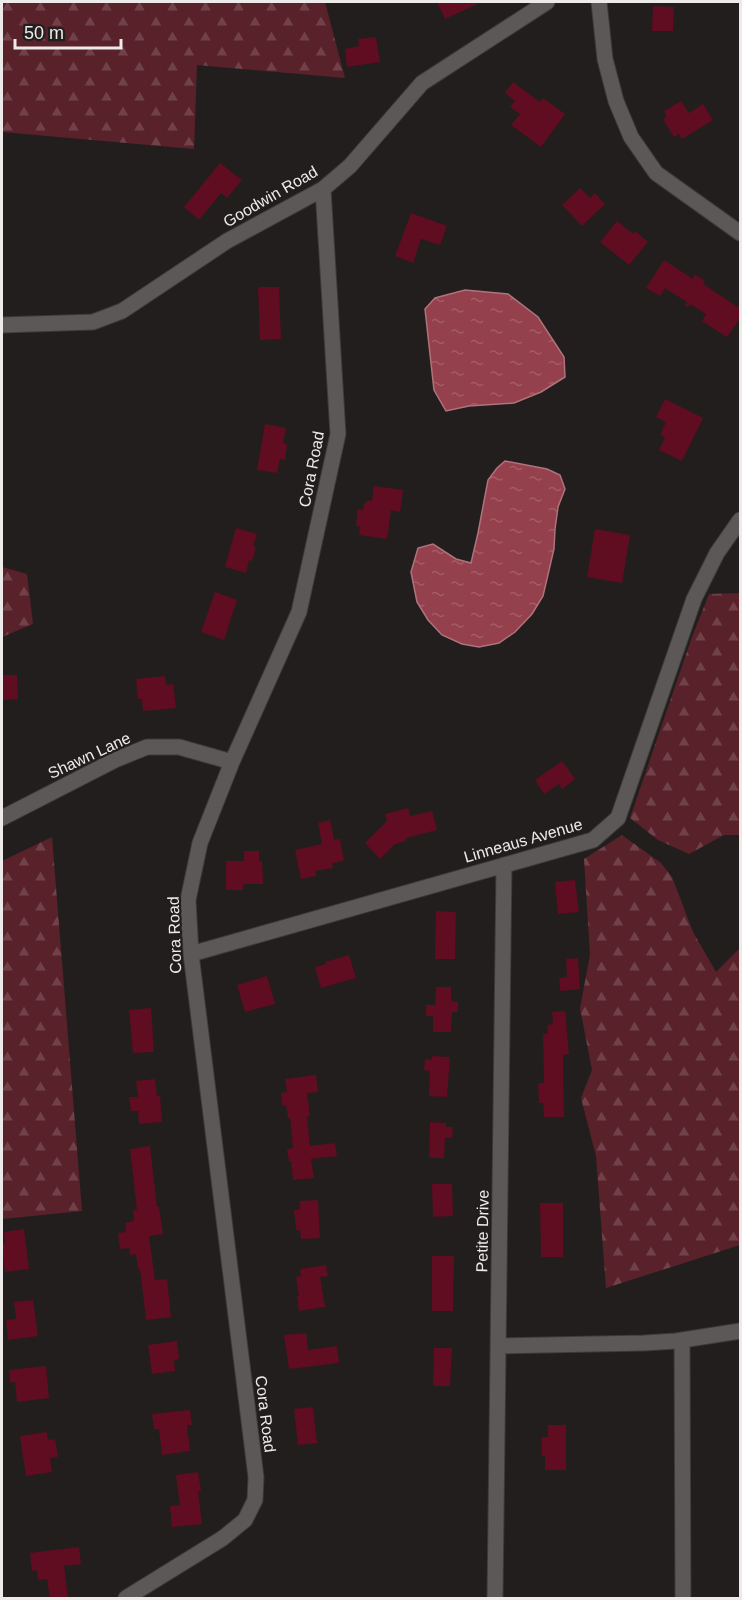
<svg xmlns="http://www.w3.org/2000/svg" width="742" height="1600" font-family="Arial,sans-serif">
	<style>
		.forest { fill: url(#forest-firs) }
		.water { fill: url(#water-ripples); stroke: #af737c; stroke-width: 1.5 }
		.building { fill: #600c21 }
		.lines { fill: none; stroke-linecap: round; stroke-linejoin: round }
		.street-casing { stroke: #3d3a3a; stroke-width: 17 }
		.street { stroke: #5c5858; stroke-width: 15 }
		.labels { text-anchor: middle; stroke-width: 4.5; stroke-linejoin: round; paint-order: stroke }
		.street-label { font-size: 16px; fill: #edeaea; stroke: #221e1e }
	</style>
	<defs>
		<pattern id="forest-firs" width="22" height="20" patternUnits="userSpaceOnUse" patternTransform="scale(1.5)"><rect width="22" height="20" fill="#59212a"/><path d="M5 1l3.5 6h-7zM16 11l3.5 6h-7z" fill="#714149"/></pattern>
		<pattern id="water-ripples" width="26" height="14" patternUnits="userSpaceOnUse" patternTransform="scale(1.5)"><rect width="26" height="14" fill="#95404d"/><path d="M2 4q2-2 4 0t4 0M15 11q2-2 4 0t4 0" fill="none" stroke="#a45c67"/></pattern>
	</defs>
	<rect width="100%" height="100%" fill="#221e1e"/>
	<!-- forest -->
	<path class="forest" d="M 2,2 L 325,2 L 345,78 L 197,65 L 194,149 L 2,132 Z
		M 2,567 L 27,574 L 33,624 L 2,637 Z
		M 740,593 L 740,835 L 724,835 L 689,854 L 658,840 L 630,818 L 692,637 L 709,594 Z
		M 622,835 L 661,863 L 672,877 L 693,932 L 716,972 L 740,948 L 740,1245 L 606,1288 L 596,1156 L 581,1098 L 592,1070 L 580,1008 L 590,955 L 584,859 Z
		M 52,837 L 82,1211 L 2,1219 L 2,861 Z"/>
	<!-- water -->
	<path class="water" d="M 465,290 L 508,294 L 538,317 L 564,357 L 565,377 L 541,392 L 514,403 L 469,406 L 446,411 L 434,390 L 425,309 L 435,298 Z
		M 505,461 L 547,469 L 560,475 L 565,489 L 558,507 L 555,529 L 554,549 L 543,596 L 532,614 L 515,632 L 499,643 L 479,647 L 462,644 L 442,635 L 428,620 L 417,602 L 411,572 L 418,548 L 433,544 L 456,559 L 471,563 L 478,533 L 488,480 L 497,468 Z"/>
	<!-- building -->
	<path class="building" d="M 437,2 L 482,2 L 445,19 Z
		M 653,6 L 674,7 L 673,31 L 652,31 Z
		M 376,37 L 380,62 L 347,67 L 345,49 L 359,46 L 358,39 Z
		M 513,82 L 540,102 L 543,98 L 565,114 L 541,147 L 511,125 L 520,114 L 510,107 L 515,101 L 505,93 Z
		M 681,101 L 689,113 L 703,104 L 713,120 L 682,139 L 679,134 L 674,137 L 663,119 L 667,117 L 664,111 Z
		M 220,163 L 242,180 L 227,198 L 221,193 L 199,220 L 184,207 Z
		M 580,188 L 590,198 L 595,193 L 605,204 L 582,226 L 562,205 Z
		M 411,213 L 447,226 L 440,245 L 421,239 L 413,263 L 395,256 Z
		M 617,221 L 633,234 L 635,231 L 648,242 L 629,265 L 600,242 Z
		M 664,260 L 693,279 L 694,274 L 705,281 L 703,284 L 741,309 L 741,317 L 727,337 L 702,321 L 706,314 L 690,304 L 688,307 L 685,306 L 687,302 L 665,288 L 660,296 L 646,288 Z
		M 258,287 L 279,287 L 281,339 L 260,340 Z
		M 665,399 L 703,418 L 682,461 L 659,450 L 665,438 L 660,435 L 666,422 L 656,417 Z
		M 265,424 L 286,428 L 283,443 L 287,444 L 285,460 L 280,459 L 277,473 L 257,470 Z
		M 374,486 L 403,490 L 400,512 L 391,510 L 387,539 L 359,535 L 360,526 L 356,526 L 358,509 L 363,510 L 364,503 L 367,503 L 367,500 L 372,501 Z
		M 236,528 L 257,534 L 253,546 L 256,547 L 252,561 L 249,560 L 246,573 L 225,567 Z
		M 595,529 L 630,535 L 622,583 L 587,577 Z
		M 215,592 L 237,600 L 224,640 L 201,632 Z
		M 2,675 L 17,675 L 18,699 L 2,700 Z
		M 165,676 L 166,685 L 173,684 L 176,708 L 143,711 L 142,699 L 138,699 L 136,679 Z
		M 562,761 L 575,779 L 562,789 L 559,784 L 544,794 L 535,780 Z
		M 408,808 L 410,816 L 432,811 L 437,830 L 406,838 L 406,841 L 395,844 L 380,859 L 365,843 L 387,821 L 385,814 Z
		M 330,820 L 334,840 L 340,839 L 344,861 L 332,863 L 333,868 L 315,871 L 316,876 L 301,879 L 295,850 L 322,844 L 318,823 Z
		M 244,851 L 259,851 L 259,861 L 262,861 L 263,884 L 243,884 L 243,890 L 226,890 L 226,861 L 244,861 Z
		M 575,880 L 579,912 L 558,914 L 555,882 Z
		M 436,911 L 456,912 L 455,959 L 435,959 Z
		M 349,955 L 356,978 L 321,988 L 315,967 L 326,964 L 325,962 Z
		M 578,958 L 580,989 L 560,991 L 559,978 L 567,977 L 566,959 Z
		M 267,976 L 275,1004 L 245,1012 L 237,985 Z
		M 436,987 L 451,987 L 451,1001 L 458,1002 L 458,1012 L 452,1012 L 451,1032 L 433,1032 L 433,1016 L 426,1016 L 426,1005 L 435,1005 Z
		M 151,1008 L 154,1052 L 133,1053 L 129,1010 Z
		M 565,1011 L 569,1054 L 563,1055 L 564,1117 L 544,1117 L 543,1103 L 539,1103 L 538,1083 L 544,1083 L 543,1034 L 548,1034 L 547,1025 L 553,1024 L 552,1012 Z
		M 432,1056 L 450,1057 L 447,1097 L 429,1096 L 430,1071 L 424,1070 L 425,1059 L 432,1060 Z
		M 316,1075 L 318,1092 L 307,1093 L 310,1116 L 307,1116 L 310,1146 L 335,1143 L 337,1156 L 311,1159 L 314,1178 L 293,1180 L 291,1161 L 289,1162 L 287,1149 L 293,1148 L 290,1118 L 288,1118 L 286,1105 L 282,1106 L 281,1093 L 287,1092 L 285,1079 Z
		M 155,1079 L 157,1096 L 160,1096 L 162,1122 L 139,1124 L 138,1111 L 131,1111 L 129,1097 L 138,1097 L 136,1081 Z
		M 430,1122 L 446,1123 L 446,1127 L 453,1127 L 452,1138 L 445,1138 L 444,1158 L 429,1158 Z
		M 150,1146 L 157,1207 L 159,1207 L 163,1234 L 149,1236 L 155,1280 L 167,1279 L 171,1317 L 146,1320 L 140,1268 L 138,1269 L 136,1254 L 130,1255 L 129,1248 L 120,1249 L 118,1233 L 126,1232 L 125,1223 L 134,1221 L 133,1210 L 137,1210 L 130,1149 Z
		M 432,1184 L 452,1184 L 453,1216 L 433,1217 Z
		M 318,1200 L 320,1238 L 301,1239 L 300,1230 L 296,1230 L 294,1210 L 300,1210 L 300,1201 Z
		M 540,1203 L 563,1203 L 563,1257 L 541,1257 Z
		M 24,1229 L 29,1269 L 5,1272 L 2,1244 L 5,1243 L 4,1232 Z
		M 432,1256 L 454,1256 L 453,1311 L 432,1311 Z
		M 326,1265 L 328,1276 L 320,1277 L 325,1307 L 299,1311 L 297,1296 L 299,1296 L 296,1277 L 301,1276 L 300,1269 Z
		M 33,1300 L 38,1336 L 8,1340 L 6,1320 L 16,1319 L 14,1302 Z
		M 306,1333 L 308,1350 L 337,1346 L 339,1363 L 289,1369 L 284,1335 Z
		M 177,1341 L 179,1359 L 174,1360 L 175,1371 L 152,1374 L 148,1345 Z
		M 434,1348 L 452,1348 L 450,1386 L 433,1386 Z
		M 46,1366 L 49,1398 L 17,1402 L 15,1382 L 10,1383 L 9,1370 Z
		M 313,1407 L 317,1443 L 298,1445 L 294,1409 Z
		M 190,1410 L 192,1425 L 187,1425 L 190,1451 L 162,1455 L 159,1429 L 154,1429 L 152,1414 Z
		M 548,1425 L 566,1425 L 566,1470 L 545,1470 L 545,1456 L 542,1456 L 542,1437 L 548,1437 Z
		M 47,1432 L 48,1440 L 55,1439 L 58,1457 L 50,1458 L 52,1472 L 26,1476 L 20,1436 Z
		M 198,1472 L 201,1491 L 198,1491 L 202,1524 L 172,1527 L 170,1506 L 180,1505 L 176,1475 Z
		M 79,1547 L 81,1564 L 64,1566 L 68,1599 L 50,1599 L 47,1579 L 38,1580 L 37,1570 L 32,1571 L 30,1553 Z"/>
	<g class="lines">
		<defs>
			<path id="street" d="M 599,2 L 605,59 L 616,101 L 631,137 L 656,173 L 740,233
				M 2,325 L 93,322 L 122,311 L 227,241 L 323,189 L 350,166 L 422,83 L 547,2
				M 2,818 L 115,760 L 147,747 L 179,747 L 232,762
				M 191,954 L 593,840 L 618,818 L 694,599 L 717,553 L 740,520
				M 682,1340 L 683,1598
				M 499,1346 L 644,1343 L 676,1341 L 740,1331
				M 126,1598 L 223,1538 L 245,1520 L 255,1500 L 256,1477 L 191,954 L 188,900 L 200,843 L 232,762 L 299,612 L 338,434 L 323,189
				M 495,1598 L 504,865"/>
		</defs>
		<!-- street casing -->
		<use href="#street" class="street-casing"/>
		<!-- street -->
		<use href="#street" class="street"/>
	</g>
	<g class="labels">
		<!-- street labels -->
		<g class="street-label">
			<text transform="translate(270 196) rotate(-30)" y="6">Goodwin Road</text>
			<text transform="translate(311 469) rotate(-79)" y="6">Cora Road</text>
			<text transform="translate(89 755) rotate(-25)" y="6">Shawn Lane</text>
			<text transform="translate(523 840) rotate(-16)" y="6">Linneaus Avenue</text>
			<text transform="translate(174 935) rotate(-92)" y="6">Cora Road</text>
			<text transform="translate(482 1231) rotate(-89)" y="6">Petite Drive</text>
			<text transform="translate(266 1414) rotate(83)" y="6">Cora Road</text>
		</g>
	</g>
	<!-- border -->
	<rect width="742" height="1600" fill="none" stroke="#edeaea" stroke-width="6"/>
	<!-- scale -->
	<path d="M15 39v9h106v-9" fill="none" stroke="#edeaea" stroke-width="3"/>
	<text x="24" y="39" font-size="18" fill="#edeaea" stroke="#221e1e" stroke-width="4.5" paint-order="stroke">50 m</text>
</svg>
